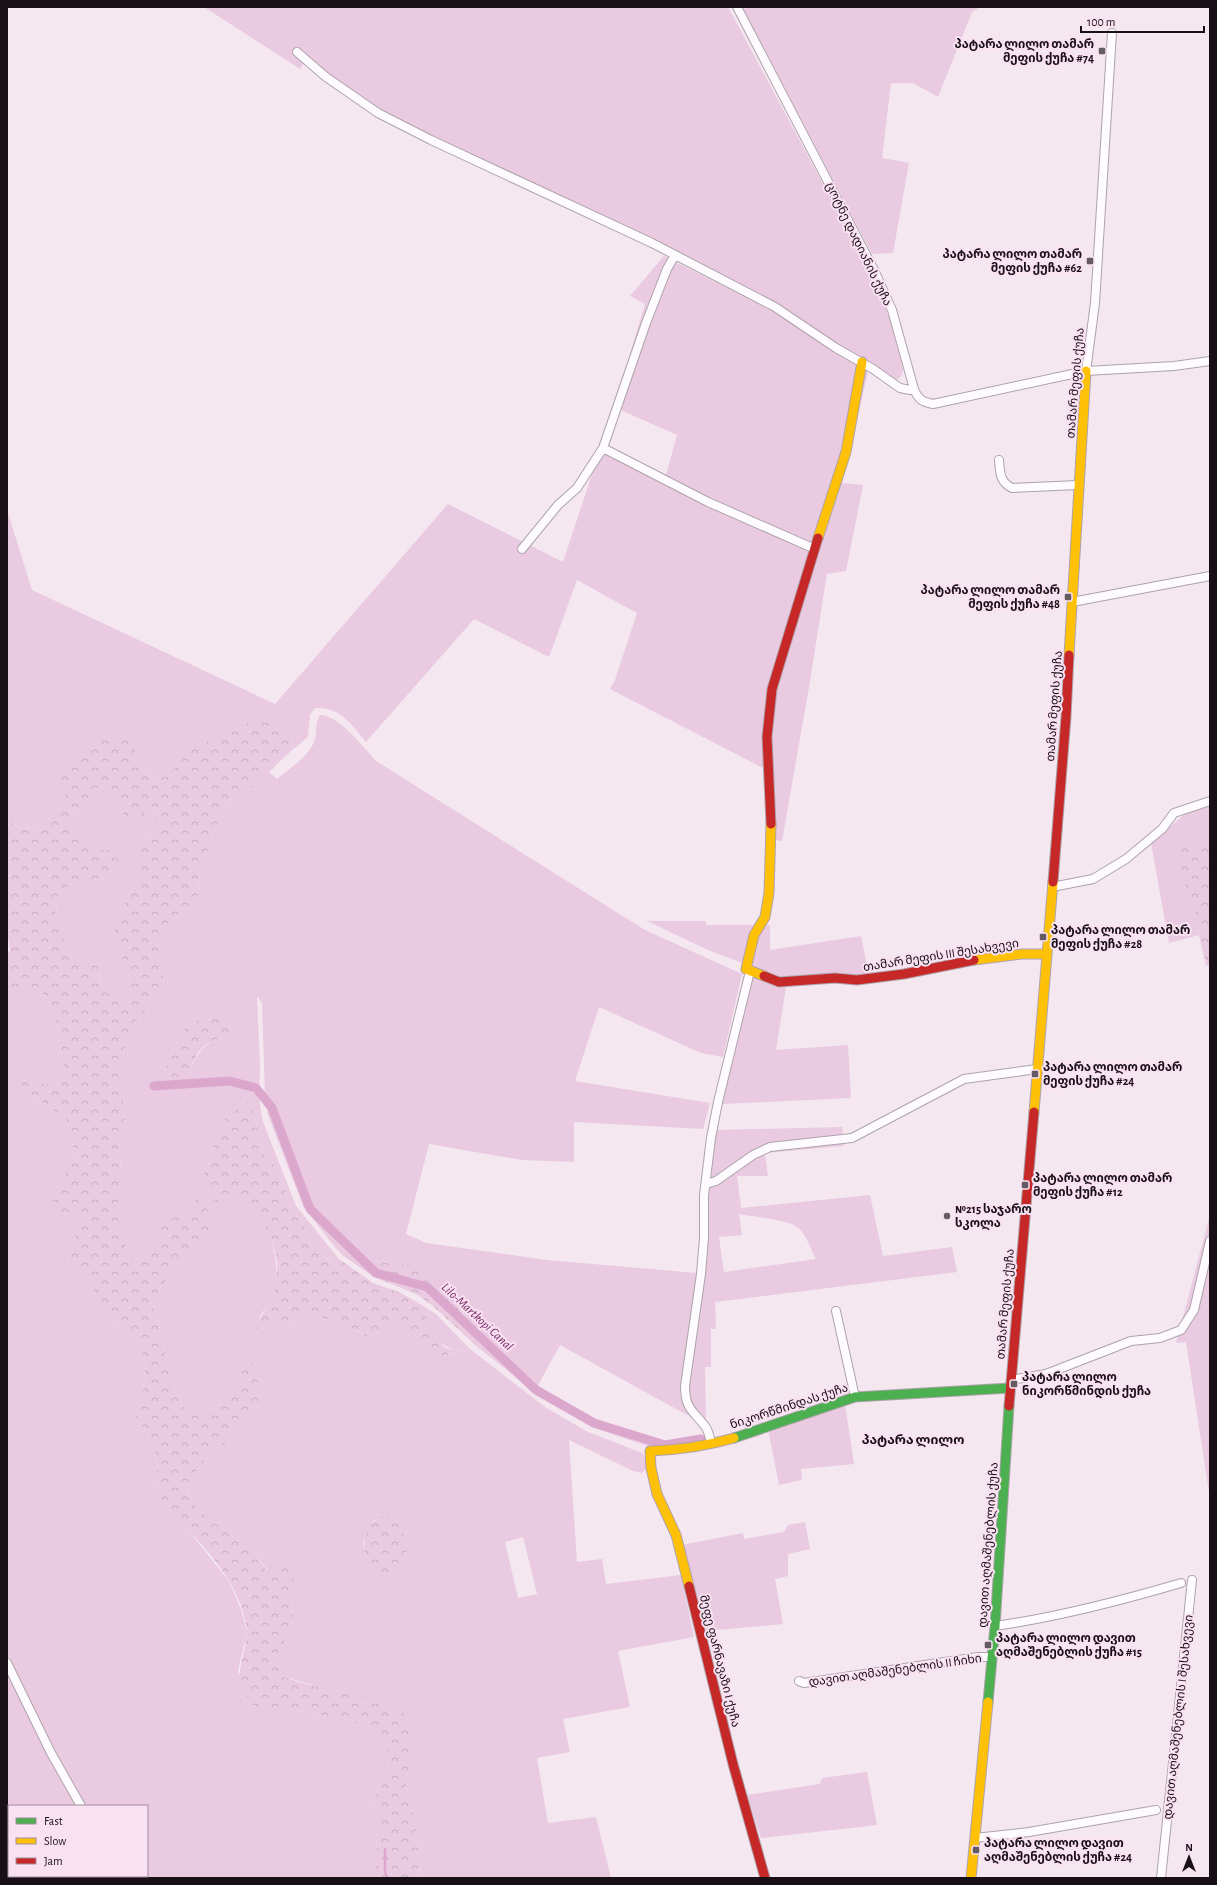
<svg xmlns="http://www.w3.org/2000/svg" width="1217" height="1885" font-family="'Alegreya Sans','Noto Sans Georgian',sans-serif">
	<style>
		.grass { fill: #e9cae0; fill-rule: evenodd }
		.forest { fill: url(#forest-crowns); fill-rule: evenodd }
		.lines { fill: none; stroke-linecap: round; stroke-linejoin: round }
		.stream { stroke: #dba7cd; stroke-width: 2.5 }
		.canal { stroke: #dba7cd; stroke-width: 9 }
		.street-casing { stroke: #aea3ab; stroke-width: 10 }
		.fast-casing { stroke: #aea3ab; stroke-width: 11 }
		.slow-casing { stroke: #aea3ab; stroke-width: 11 }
		.jam-casing { stroke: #aea3ab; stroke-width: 11 }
		.street { stroke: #fdfbfd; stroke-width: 8 }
		.fast { stroke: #4caf50; stroke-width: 9 }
		.slow { stroke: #ffc107; stroke-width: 9 }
		.jam { stroke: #c62828; stroke-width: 9 }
		.poi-dot { fill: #655b62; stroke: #fae1f2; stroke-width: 1.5 }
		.labels { text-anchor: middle; stroke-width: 4; stroke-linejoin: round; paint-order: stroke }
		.poi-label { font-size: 12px; font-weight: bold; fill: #181016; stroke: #fae1f2; text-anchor: start }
		.street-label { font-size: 12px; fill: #181016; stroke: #fae1f2 }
		.water-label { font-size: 13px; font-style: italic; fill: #701f60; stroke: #fae1f2 }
		.neighbourhood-label { font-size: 13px; font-weight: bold; fill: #181016; stroke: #fae1f2 }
	</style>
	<defs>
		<pattern id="forest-crowns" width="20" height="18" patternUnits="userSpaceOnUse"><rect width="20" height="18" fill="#e9cae0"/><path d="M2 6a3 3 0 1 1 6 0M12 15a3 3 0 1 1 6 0" fill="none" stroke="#c7acbf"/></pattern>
	</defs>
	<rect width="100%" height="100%" fill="#f4e7f0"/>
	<!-- grass -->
	<path class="grass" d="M 204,7 L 728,7 L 878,286 L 890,320 L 903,369 L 902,375 L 897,380 L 893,379 L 834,344 L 768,300 L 455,148 L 380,109 L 319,67 L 308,56 L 300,69 Z
		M 742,7 L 980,7 L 972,12 L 938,97 L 913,83 L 891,83 L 882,158 L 909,163 L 893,253 L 872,254 Z
		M 664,256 L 772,311 L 868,372 L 842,483 L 863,485 L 846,571 L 827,574 L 809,687 L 782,841 L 767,839 L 765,769 L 610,689 L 615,680 L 637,613 L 577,580 L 549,657 L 474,619 L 366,742 C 351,724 341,707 315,708 L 310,715 L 308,737 L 291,751 L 292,736 L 245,724 L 221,737 L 167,776 L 154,779 L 141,761 L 130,740 L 65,794 L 65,805 C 45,821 30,841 7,818 L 7,510 L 32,590 L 275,704 L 448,504 L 563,562 L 602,444 L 666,475 L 677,435 L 614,407 L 645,304 L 630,296 Z
		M 320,715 C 339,715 363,747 376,761 L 645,930 L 742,974 L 723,1057 L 701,1053 L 599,1007 L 575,1081 L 710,1103 L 703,1129 L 574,1122 L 574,1162 L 522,1160 L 429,1144 L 406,1234 L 426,1243 L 547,1260 L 697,1273 L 680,1395 L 689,1416 L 560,1345 L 537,1387 L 584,1415 L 655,1439 L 657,1442 L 680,1441 L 690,1437 L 703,1437 L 705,1442 L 667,1450 L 648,1446 L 591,1427 L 531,1389 L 475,1345 L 460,1331 L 468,1324 L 464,1314 L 452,1296 L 426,1270 L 401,1264 L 369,1261 L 358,1256 L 347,1248 L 342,1255 L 329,1240 L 303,1206 L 268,1115 L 265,1093 L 262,1003 L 257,996 L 260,1068 L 259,1097 L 262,1119 L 296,1206 L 339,1259 L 331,1263 L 319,1251 L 299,1218 L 289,1206 L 285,1189 L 272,1162 L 262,1152 L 255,1116 L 214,1149 L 204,1174 L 210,1194 C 221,1196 233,1198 243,1202 C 272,1215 282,1269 274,1296 C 271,1305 263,1309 260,1317 C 259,1321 258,1327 257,1332 L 273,1322 C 290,1328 293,1328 306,1315 C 327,1317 348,1324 365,1336 L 379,1333 L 392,1322 L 405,1332 L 434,1358 L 467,1350 L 453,1350 L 438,1342 L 420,1304 L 436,1314 L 470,1349 L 545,1407 L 586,1431 L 642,1453 L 646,1459 L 646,1469 L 642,1473 L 633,1471 L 569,1440 L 577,1562 L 602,1559 L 606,1584 L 681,1575 L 694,1637 L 618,1651 L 630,1707 L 563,1719 L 570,1752 L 537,1758 L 548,1823 L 596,1817 L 611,1878 L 420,1878 L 416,1820 L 408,1795 L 406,1780 L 411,1759 L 324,1688 L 281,1676 L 278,1658 L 294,1618 L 290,1599 L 254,1553 L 196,1508 L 188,1490 L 194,1473 L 210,1455 L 227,1442 L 249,1353 L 243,1367 L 240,1382 L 216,1407 L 203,1416 L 190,1414 L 181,1403 L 171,1381 L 159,1324 L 153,1308 L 160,1288 L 190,1251 L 213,1229 L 188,1217 L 155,1245 L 148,1260 L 139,1263 L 128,1252 L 124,1238 L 118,1202 L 124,1186 L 121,1172 L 119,1145 L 125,1125 L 122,1076 L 124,1048 L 135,1023 L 164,989 L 163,966 L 157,945 L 164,926 L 185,910 L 199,891 L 198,878 L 215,829 L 227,804 L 240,794 L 252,788 L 269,772 L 277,779 C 289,769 308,757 314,742 C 318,733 314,724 320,715 ZM 181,1032 L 229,1036 C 211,1039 199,1048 192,1066 L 169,1056 L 177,1044 ZM 392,1517 L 402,1531 L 404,1560 L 394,1568 L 365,1552 L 363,1542 L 374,1520 ZM 523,1537 L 537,1594 L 518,1598 L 505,1542 Z
		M 106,785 L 119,804 L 126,821 L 145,805 L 160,810 L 159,824 L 141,843 L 141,877 L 128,895 L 119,952 L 127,967 L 131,993 L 128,997 C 113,1000 110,997 100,987 L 99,967 L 72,957 C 60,935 54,921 57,897 L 73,882 L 86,882 L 118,874 L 87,849 L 70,831 L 72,819 L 94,789 Z
		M 1210,806 L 1210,849 L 1202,844 L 1176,866 L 1195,905 L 1199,935 L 1169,943 L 1151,843 L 1185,814 Z
		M 647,921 L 706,921 L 706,925 L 770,925 L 770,950 L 861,936 L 869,975 L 779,977 L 708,950 Z
		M 753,977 L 786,987 L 776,1050 L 848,1045 L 851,1098 L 722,1104 Z
		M 7,992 L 41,992 L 52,1006 L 57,1023 L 64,1071 L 60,1086 L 22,1080 L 29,1101 L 42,1102 L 66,1119 L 72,1139 L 74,1159 L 68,1171 L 64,1214 L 82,1217 L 82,1227 L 69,1246 L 67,1262 C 78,1270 87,1278 94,1290 C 97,1296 99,1304 102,1310 C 108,1319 122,1326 130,1334 C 153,1356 144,1390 136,1417 L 148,1435 L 156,1455 L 158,1499 L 188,1530 L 228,1580 L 241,1609 L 247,1632 L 238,1671 L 255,1707 L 277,1707 L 349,1720 L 373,1729 L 388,1752 L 389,1769 L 370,1807 L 376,1809 L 381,1822 L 377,1837 L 375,1878 L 126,1878 L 125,1876 L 147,1876 L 147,1806 L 85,1806 L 15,1674 L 7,1654 Z
		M 842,1127 L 844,1146 L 765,1153 L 768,1176 L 737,1176 L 741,1208 L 870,1195 L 883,1256 L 952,1247 L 957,1272 L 715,1302 L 716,1329 L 711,1329 L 711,1367 L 705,1367 L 706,1422 L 689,1401 L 688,1384 L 706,1194 L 715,1130 ZM 739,1214 C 754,1217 785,1219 797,1227 C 806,1233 811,1250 816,1259 L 724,1272 L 719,1237 L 742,1235 Z
		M 1210,1215 L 1210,1499 L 1186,1342 L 1176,1343 Z
		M 845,1404 L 854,1464 L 801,1469 L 802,1480 L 779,1485 L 768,1429 Z
		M 805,1522 L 810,1549 L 788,1554 L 788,1576 L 775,1579 L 783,1624 L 706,1631 L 682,1545 L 743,1533 L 744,1539 L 784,1532 L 788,1525 Z
		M 7,1672 L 77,1806 L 9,1806 L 9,1876 L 117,1876 L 118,1878 L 7,1878 Z
		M 867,1772 L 877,1825 L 761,1838 L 747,1795 L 820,1784 L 822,1778 Z"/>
	<!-- forest -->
	<path class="forest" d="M 278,722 L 292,736 L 291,751 L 252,788 L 240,794 L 227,804 L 215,829 L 198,878 L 199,891 L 194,906 L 185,910 L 164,926 L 157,945 L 163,966 L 164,989 L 135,1023 L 124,1048 L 122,1076 L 125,1125 L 119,1145 L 121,1172 L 124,1186 L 118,1202 L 124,1238 L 128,1252 L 139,1262 L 148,1260 L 162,1228 L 178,1215 L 188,1217 L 189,1208 L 198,1198 L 204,1200 L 213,1229 L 190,1251 L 160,1288 L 153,1308 L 159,1324 L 171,1381 L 181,1403 L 190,1414 L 203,1416 L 216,1407 L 240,1382 L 243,1367 L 249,1352 L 262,1397 L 227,1442 L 210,1455 L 194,1473 L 188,1491 L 196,1508 L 254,1553 L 267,1571 L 287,1567 L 297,1585 L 290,1599 L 294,1618 L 278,1658 L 281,1676 L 302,1683 L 377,1700 L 403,1713 L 411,1730 L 411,1759 L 406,1780 L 408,1795 L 416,1820 L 420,1878 L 375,1878 L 377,1837 L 381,1822 L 376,1810 L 370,1807 L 389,1769 L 388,1752 L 373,1729 L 349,1720 L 277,1707 L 255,1707 C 234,1681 239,1676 245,1646 C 245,1641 247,1635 247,1631 C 241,1577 193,1536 158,1499 L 156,1455 L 148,1435 L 136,1417 C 144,1390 153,1356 130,1334 C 122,1326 108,1319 102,1310 C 98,1304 97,1296 94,1290 C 87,1278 78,1270 67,1262 L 69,1246 L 82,1227 L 82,1218 L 64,1214 L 52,1204 L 56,1190 L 74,1159 L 72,1139 L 66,1119 L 42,1102 L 29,1101 L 21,1090 L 22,1080 L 60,1086 L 64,1071 L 57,1023 L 52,1006 L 41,992 L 7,992 L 7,953 L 10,951 L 7,929 L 7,818 C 30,841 45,821 65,805 L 65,794 L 59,776 L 95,743 L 112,738 L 130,740 L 141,761 L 154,779 L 167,776 L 194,748 L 245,724 ZM 106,785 L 119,804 L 126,821 L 143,821 L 145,805 L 160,810 L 159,824 L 141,843 L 141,877 L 128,895 L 114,931 L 119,952 L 127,967 L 131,993 L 128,997 C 114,1000 109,996 100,987 L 99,967 L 72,956 C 61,936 54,920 57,897 L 73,882 L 86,882 L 118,874 L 119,861 L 108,850 L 87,849 L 70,831 L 72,819 L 94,789 Z
		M 1202,844 L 1210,849 L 1210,965 L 1206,966 L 1199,935 L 1195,905 L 1176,866 L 1183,845 Z
		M 207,1014 L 219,1018 L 230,1025 L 230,1036 C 217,1038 202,1044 196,1056 C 192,1064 189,1071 181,1076 C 177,1078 170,1078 165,1078 L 169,1056 L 177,1044 L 181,1032 Z
		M 249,1102 L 255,1116 L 262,1152 L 272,1162 L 285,1189 L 289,1206 L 299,1218 L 319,1251 L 330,1263 L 339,1259 L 373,1283 L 399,1292 L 420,1304 L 438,1342 L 446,1348 L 453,1350 L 470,1349 L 434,1358 L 405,1332 L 392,1323 L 379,1333 L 365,1336 C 348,1324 327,1317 306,1315 C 293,1328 290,1328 273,1322 L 257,1332 C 257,1314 273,1306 275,1288 C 276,1279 278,1269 277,1261 C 273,1237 261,1208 236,1200 C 234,1200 230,1198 227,1198 C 224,1199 219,1202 216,1203 L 210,1194 L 204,1174 C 220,1140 211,1121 249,1102 Z
		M 347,1248 C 367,1264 377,1261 401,1264 C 430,1268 437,1275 453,1298 C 459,1307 464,1314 468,1324 L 460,1331 L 434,1307 L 416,1294 L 374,1277 L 342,1255 Z
		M 382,1517 L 392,1517 C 401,1527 412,1545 404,1559 C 401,1566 389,1572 383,1578 L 371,1574 C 362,1555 359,1526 382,1517 Z"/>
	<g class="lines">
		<!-- stream -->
		<path class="stream" d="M 385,1849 L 385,1871 L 387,1878"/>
		<!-- canal -->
		<path class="canal" d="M 154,1086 L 229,1081 L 256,1088 L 272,1108 L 310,1209 L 376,1273 L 427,1287 L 536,1390 L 594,1423 L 665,1445 L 701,1439"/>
		<defs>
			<path id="street" d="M 737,7 L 874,270 L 892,310 L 914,389 C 918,399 922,402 933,404 L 1086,371 L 1174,366 L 1210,361
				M 297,52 L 326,77 L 378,113 L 431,140 L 652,243 L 775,307 L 836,348 L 873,369 L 900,388 L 910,390 L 914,389
				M 1086,371 L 1095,303 L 1112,33
				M 603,448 L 708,502 L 815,549
				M 999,460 C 1000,473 1000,482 1012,488 L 1078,485
				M 522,549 L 558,505 L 577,488 L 603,448 L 646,323 L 667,269 L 675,255
				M 1072,602 L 1210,576
				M 1052,887 L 1093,879 L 1126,859 L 1162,829 L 1174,813 L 1210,801
				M 706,1184 L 716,1181 L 753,1155 L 770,1147 L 852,1138 L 964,1079 L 1037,1069
				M 836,1311 L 855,1397
				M 1011,1380 L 1046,1374 L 1131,1341 L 1160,1338 L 1181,1330 L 1194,1310 L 1210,1241
				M 711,1443 C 710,1438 708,1430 705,1426 C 692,1410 685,1408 685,1386 L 701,1274 L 704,1238 L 704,1195 L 711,1138 L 718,1102 L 750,971
				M 995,1626 C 1059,1617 1120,1601 1181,1583
				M 7,1663 L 51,1753 L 81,1806
				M 799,1681 L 804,1683 L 978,1657 L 992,1657
				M 975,1838 L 1029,1832 L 1156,1810
				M 121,1876 L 122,1878
				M 1161,1878 L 1192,1580"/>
			<path id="fast" d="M 734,1438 L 855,1397 L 1010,1388
				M 988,1702 L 995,1626 L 1009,1406"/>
			<path id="slow" d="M 818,538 L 846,452 L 862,362
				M 1069,655 L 1086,371
				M 974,960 L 1022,954 L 1046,954
				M 764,976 L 746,969 L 754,935 L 765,917 L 769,893 L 771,824
				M 1034,1112 L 1053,882
				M 689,1586 L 676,1535 L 657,1494 L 651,1468 L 650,1451 C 679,1450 706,1446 734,1438
				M 971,1878 L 988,1702"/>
			<path id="jam" d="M 771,824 L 767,737 L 772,689 L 818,538
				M 1053,882 L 1066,717 L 1069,655
				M 764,976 L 779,982 L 835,978 L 857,980 L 904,974 L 974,960
				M 1009,1406 L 1034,1112
				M 689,1586 L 733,1764 L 765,1878"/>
		</defs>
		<!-- street casing -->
		<use href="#street" class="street-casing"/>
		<!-- fast casing -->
		<use href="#fast" class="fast-casing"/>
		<!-- slow casing -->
		<use href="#slow" class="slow-casing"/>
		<!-- jam casing -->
		<use href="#jam" class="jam-casing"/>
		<!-- street -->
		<use href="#street" class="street"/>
		<!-- fast -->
		<use href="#fast" class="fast"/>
		<!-- slow -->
		<use href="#slow" class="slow"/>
		<!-- jam -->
		<use href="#jam" class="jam"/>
	</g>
	<!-- markers -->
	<g class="poi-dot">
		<rect x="1098" y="47" width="8" height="8" rx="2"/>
		<rect x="1086" y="257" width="8" height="8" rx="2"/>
		<rect x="1064" y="593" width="8" height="8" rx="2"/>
		<rect x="1039" y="933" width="8" height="8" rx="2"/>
		<rect x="1031" y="1070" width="8" height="8" rx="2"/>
		<rect x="1021" y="1181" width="8" height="8" rx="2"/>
		<circle cx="947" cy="1216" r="4"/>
		<rect x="1010" y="1380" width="8" height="8" rx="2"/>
		<rect x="984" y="1641" width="8" height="8" rx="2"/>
		<rect x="972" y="1846" width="8" height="8" rx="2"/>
	</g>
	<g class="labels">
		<!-- poi labels -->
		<g class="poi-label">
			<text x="1094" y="48" text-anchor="end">პატარა ლილო თამარ<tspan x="1094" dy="14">მეფის ქუჩა #74</tspan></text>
			<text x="1082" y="258" text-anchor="end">პატარა ლილო თამარ<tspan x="1082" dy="14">მეფის ქუჩა #62</tspan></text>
			<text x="1060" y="594" text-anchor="end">პატარა ლილო თამარ<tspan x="1060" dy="14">მეფის ქუჩა #48</tspan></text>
			<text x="1051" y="934">პატარა ლილო თამარ<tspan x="1051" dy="14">მეფის ქუჩა #28</tspan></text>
			<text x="1043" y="1071">პატარა ლილო თამარ<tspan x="1043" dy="14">მეფის ქუჩა #24</tspan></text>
			<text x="1033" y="1182">პატარა ლილო თამარ<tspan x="1033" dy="14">მეფის ქუჩა #12</tspan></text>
			<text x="955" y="1213">№215 საჯარო<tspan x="955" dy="14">სკოლა</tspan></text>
			<text x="1022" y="1381">პატარა ლილო<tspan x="1022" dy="14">ნიკორწმინდის ქუჩა</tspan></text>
			<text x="996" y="1642">პატარა ლილო დავით<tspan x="996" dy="14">აღმაშენებლის ქუჩა #15</tspan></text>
			<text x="984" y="1847">პატარა ლილო დავით<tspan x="984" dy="14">აღმაშენებლის ქუჩა #24</tspan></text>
		</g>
		<!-- street labels -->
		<g class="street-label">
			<text transform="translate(859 244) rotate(64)" y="4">ცოტნე დადიანის ქუჩა</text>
			<text transform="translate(1075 383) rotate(-85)" y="4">თამარ მეფის ქუჩა</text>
			<text transform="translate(1054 706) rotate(-86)" y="4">თამარ მეფის ქუჩა</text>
			<text transform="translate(941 955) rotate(-9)" y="4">თამარ მეფის III შესახვევი</text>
			<text transform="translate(1005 1304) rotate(-85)" y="4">თამარ მეფის ქუჩა</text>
			<text transform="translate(789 1406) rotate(-18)" y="4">ნიკორწმინდას ქუჩა</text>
			<text transform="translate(988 1545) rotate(-86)" y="4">დავით აღმაშენებლის ქუჩა</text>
			<text transform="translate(720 1661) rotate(76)" y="4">მეფე ფარნავაზი I ქუჩა</text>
			<text transform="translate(895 1670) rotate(-8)" y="4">დავით აღმაშენებლის II ჩიხი</text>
			<text transform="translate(1178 1717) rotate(-84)" y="4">დავით აღმაშენებლის I შესახვევი</text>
		</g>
		<!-- water labels -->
		<g class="water-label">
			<text transform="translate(478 1316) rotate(43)" y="5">Lilo-Martkopi Canal</text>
		</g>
		<!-- neighbourhood labels -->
		<g class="neighbourhood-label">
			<text x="913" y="1444">პატარა ლილო</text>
		</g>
	</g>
	<!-- border -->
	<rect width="1217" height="1885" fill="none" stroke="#181016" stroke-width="16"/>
	<!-- legend -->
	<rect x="8" y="1805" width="140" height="72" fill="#fae1f2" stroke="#a08d9a"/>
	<rect x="16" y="1818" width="20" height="6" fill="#4caf50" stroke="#a08d9a"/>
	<text x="44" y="1825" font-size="12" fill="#181016">Fast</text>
	<rect x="16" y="1838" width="20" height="6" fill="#ffc107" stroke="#a08d9a"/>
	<text x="44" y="1845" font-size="12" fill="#181016">Slow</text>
	<rect x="16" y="1858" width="20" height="6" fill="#c62828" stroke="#a08d9a"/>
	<text x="44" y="1865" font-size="12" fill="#181016">Jam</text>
	<!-- north arrow -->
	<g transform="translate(1189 1857)" stroke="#fae1f2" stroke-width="3" paint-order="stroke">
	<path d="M0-3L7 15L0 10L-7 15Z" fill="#181016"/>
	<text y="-6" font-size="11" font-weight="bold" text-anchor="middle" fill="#181016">N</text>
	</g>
	<!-- scale -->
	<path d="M1081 26v6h123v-6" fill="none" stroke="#181016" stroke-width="2"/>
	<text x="1087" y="26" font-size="12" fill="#181016" stroke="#fae1f2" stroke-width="3" paint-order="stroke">100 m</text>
</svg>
